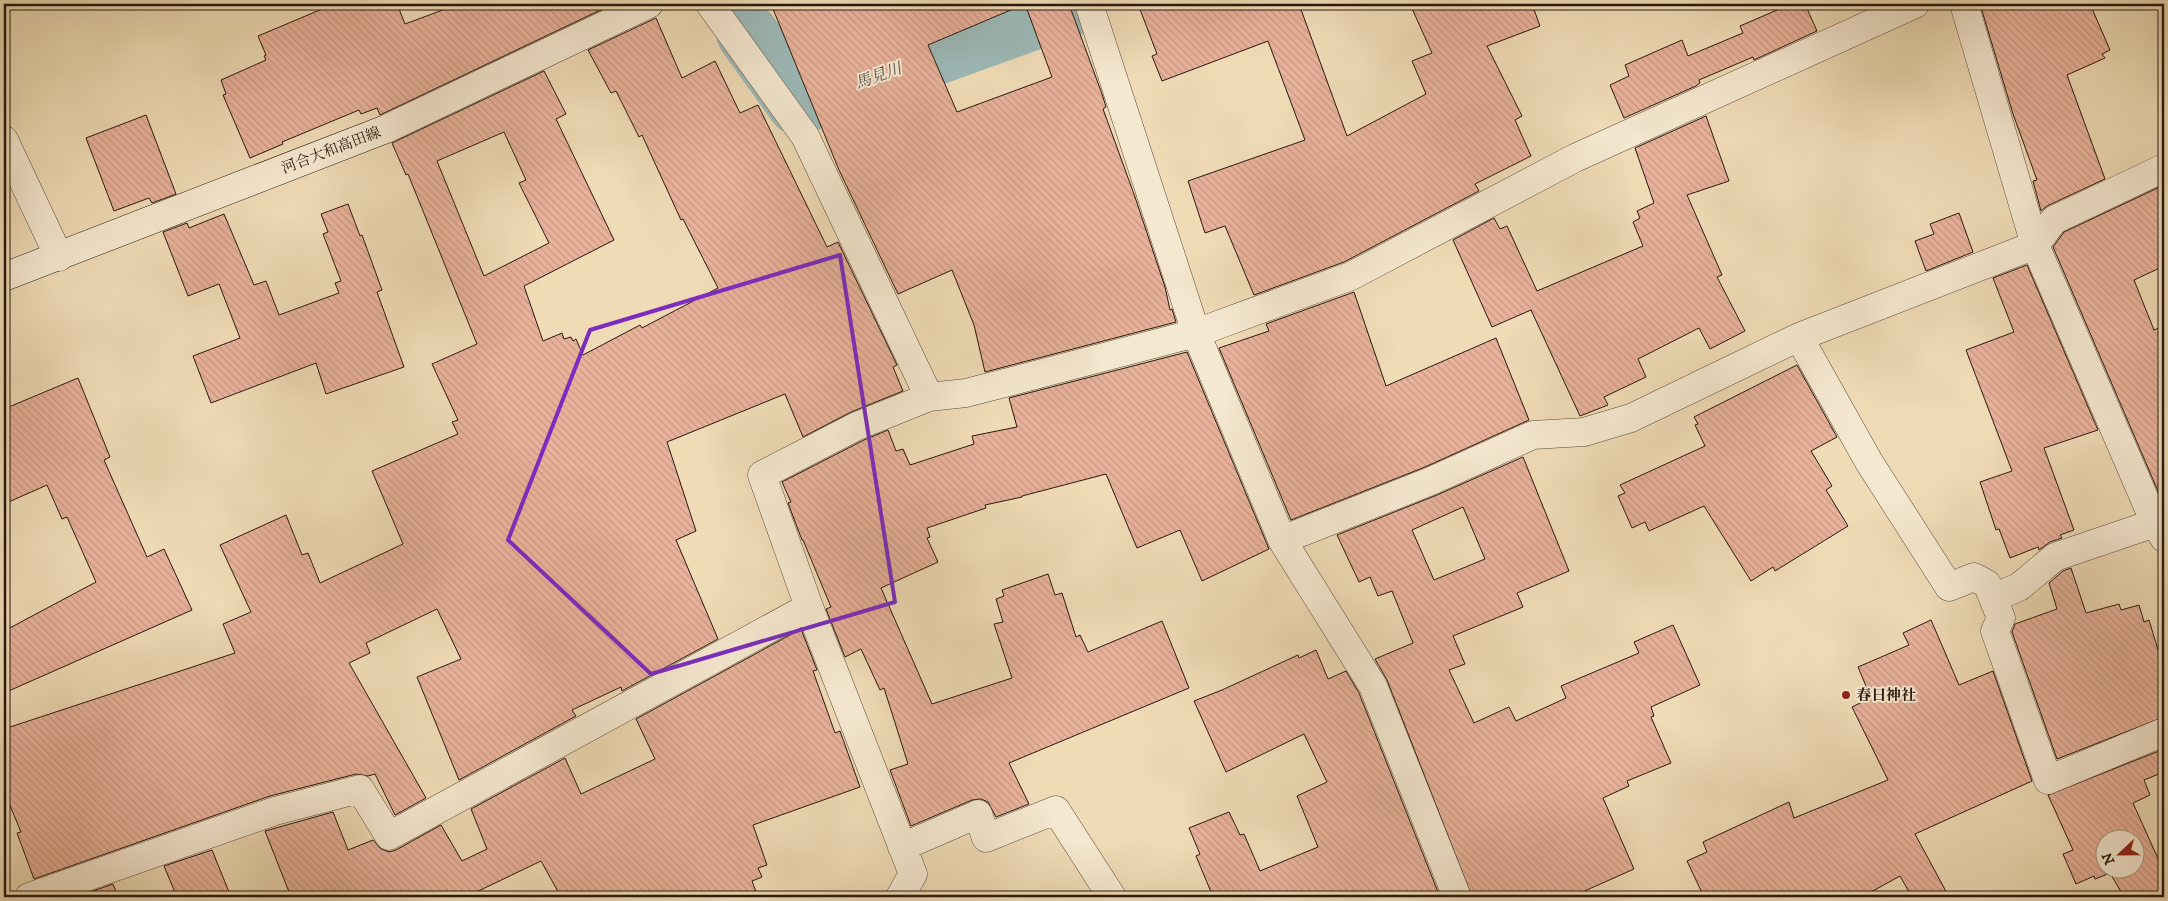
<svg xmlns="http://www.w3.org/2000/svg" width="2168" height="901" font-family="'IM FELL DW Pica','Noto Serif JP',serif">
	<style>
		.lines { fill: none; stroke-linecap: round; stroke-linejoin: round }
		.river { stroke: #9cb9b7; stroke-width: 62 }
		.building { fill: url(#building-back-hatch); stroke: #28180f; fill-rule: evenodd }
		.minor-casing { stroke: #5a4939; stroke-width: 29 }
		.secondary-casing { stroke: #28180f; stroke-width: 29 }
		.minor { stroke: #f5e8d0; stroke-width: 28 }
		.secondary { stroke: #f5e8d0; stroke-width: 28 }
		.marked { fill: none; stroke: #7b2cbf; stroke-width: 4; stroke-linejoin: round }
		.poi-dot { fill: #8f2418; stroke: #f5e8d0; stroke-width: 2 }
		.labels { text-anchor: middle; stroke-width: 4; stroke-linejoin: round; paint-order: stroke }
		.street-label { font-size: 15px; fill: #28180f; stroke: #f5e8d0 }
		.poi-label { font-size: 15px; font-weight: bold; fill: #28180f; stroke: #f5e8d0; text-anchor: start }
		.water-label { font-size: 16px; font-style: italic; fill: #51504a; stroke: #f5e8d0 }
	</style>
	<defs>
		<pattern id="building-back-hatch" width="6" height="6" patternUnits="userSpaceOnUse" patternTransform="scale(1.25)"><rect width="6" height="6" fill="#e9b29b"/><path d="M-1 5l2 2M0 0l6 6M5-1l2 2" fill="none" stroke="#c89884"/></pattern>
	</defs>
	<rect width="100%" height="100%" fill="#efdbb6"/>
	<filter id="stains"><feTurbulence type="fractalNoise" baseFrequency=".004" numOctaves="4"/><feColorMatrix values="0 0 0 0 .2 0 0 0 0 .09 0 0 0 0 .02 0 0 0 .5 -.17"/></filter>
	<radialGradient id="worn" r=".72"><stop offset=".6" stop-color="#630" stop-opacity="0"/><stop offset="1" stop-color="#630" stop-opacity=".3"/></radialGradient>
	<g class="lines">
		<!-- river -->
		<path class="river" d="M 747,33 L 798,104 L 1074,4"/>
	</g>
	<!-- building -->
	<path class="building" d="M 334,4 L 397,4 L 405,24 L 459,4 L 613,4 L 380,115 L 377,108 L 361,114 L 359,110 L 282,142 L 283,144 L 250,158 L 223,95 L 226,94 L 221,80 L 266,60 L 264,56 L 266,55 L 258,36 Z
		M 771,4 L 1069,4 L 1102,94 L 1106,107 L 1103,109 L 1135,197 L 1165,287 L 1170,310 L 1172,309 L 1176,322 L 985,372 L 974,325 L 952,270 L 898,294 L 839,170 ZM 1025,4 L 1052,77 L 957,112 L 928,45 Z
		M 1138,4 L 1299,4 L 1347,136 L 1426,94 L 1412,61 L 1432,53 L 1410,4 L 1532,4 L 1540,26 L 1487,46 L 1522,116 L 1515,120 L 1531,156 L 1475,184 L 1479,191 L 1344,262 L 1254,295 L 1225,226 L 1205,233 L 1188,181 L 1305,140 L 1268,41 L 1162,81 L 1152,56 L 1157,54 Z
		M 1791,4 L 1805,4 L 1817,31 L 1754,60 L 1753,57 L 1699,80 L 1700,83 L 1696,86 L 1624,118 L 1610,85 L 1629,76 L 1625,65 L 1682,40 L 1688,56 L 1743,33 L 1740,26 Z
		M 1980,4 L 2090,4 L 2110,50 L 2102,54 L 2105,58 L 2067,75 L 2105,179 L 2047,206 L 2041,211 L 2033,181 L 2037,180 L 2013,114 Z
		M 656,18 L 682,78 L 715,61 L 740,113 L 758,105 L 827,247 L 838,242 L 897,365 L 893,367 L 903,391 L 851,412 L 803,437 L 785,394 L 667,442 L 696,531 L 676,540 L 718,639 L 622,691 L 621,687 L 572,710 L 576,716 L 459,780 L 417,677 L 461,659 L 437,609 L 366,643 L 370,653 L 349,663 L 426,798 L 395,815 L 375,774 L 368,776 L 356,774 L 270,796 L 34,879 L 17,833 L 21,832 L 4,791 L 4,729 L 235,653 L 223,624 L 251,612 L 220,545 L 286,515 L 302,555 L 308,553 L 320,583 L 403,544 L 372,471 L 458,434 L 452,422 L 458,420 L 432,364 L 477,344 L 408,174 L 406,175 L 392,143 L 544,71 L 566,114 L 556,119 L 614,240 L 524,286 L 543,341 L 562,333 L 564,339 L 571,337 L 573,341 L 576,339 L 583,355 L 640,325 L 642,328 L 718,288 L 683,219 L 681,220 L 642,135 L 639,137 L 616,91 L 611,93 L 588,50 ZM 504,132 L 526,180 L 519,183 L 549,243 L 484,276 L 437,161 Z
		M 146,115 L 176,194 L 152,203 L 149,198 L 114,211 L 86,138 Z
		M 1706,116 L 1729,181 L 1687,195 L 1722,275 L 1717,277 L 1745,331 L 1710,349 L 1699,328 L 1638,359 L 1646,377 L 1604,397 L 1608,405 L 1580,416 L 1531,310 L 1492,327 L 1453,240 L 1494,218 L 1500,229 L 1507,226 L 1537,291 L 1643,246 L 1633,222 L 1640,218 L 1637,211 L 1654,203 L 1635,148 Z
		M 2164,185 L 2164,266 L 2134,280 L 2154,330 L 2164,326 L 2164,505 L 2053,247 L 2064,232 Z
		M 348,204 L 360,236 L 362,235 L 382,290 L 377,292 L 404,367 L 326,394 L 316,363 L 211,403 L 193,356 L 240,338 L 219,284 L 188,296 L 163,232 L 187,223 L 189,228 L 224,214 L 254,285 L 266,281 L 279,315 L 339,293 L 335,283 L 341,281 L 323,234 L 328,232 L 321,214 Z
		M 1959,213 L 1973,252 L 1926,271 L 1915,241 L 1934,234 L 1930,224 Z
		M 2027,265 L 2098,430 L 2044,448 L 2074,530 L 2060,535 L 2062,538 L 2050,542 L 2039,550 L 2038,547 L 2010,558 L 1999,529 L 1996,530 L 1980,482 L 2012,471 L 1966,350 L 2014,332 L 1993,278 Z
		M 1354,292 L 1386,386 L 1496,338 L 1529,420 L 1425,467 L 1291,520 L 1219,348 L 1269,331 L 1266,324 Z
		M 1187,352 L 1269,549 L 1202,581 L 1180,530 L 1137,548 L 1106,474 L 1022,496 L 1022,497 L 985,505 L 986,508 L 927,528 L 930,537 L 927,538 L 938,562 L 881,588 L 932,704 L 1012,678 L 994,624 L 1003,622 L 996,599 L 1004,596 L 1002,590 L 1048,574 L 1055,595 L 1062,593 L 1076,637 L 1080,635 L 1088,652 L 1162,621 L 1189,688 L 1009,763 L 1029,804 L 996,817 L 988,802 L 981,799 L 972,800 L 911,826 L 890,770 L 908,764 L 884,688 L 880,690 L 861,649 L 845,657 L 826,609 L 831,607 L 803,540 L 802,540 L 788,503 L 791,502 L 782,482 L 864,440 L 888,430 L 896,451 L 903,449 L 910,465 L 974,444 L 972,436 L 1017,427 L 1009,398 Z
		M 1797,365 L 1837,437 L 1811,451 L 1832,486 L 1826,490 L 1848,526 L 1775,571 L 1773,567 L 1751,581 L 1704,506 L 1649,531 L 1645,522 L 1632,528 L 1618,496 L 1625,493 L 1620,485 L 1705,446 L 1695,425 L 1698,424 L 1694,417 Z
		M 78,378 L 110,457 L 104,460 L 147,557 L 164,549 L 192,610 L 4,693 L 4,631 L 96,582 L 67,517 L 62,519 L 47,485 L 4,504 L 4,409 Z
		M 1523,457 L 1569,571 L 1517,593 L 1523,607 L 1453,636 L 1465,664 L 1449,670 L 1474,723 L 1509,707 L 1516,721 L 1566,698 L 1561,686 L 1639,653 L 1634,642 L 1673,625 L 1700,685 L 1651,707 L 1654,716 L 1651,717 L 1671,763 L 1627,781 L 1629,786 L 1603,798 L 1634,869 L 1571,897 L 1472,897 L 1387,680 L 1375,659 L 1413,643 L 1392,591 L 1378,596 L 1370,577 L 1359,582 L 1337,535 L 1437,495 ZM 1463,507 L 1485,559 L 1434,580 L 1412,530 Z
		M 2071,568 L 2086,613 L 2119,604 L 2121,610 L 2139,605 L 2144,622 L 2149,620 L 2164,670 L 2164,717 L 2057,759 L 2012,632 L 2015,624 L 2057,609 L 2049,583 L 2063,571 Z
		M 1931,620 L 1959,685 L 1993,671 L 2032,781 L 1915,834 L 1949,897 L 1912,897 L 1900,876 L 1862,897 L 1704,897 L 1687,861 L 1707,852 L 1703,842 L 1789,802 L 1794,818 L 1888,780 L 1852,707 L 1866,700 L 1863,693 L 1868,691 L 1858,667 L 1909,645 L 1903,633 Z
		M 801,629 L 817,670 L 813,671 L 835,733 L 840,731 L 860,787 L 753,825 L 767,865 L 758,868 L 762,877 L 752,881 L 758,897 L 561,897 L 541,861 L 466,897 L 291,897 L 265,831 L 333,812 L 348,850 L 373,840 L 381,849 L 389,852 L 396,850 L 441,825 L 462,861 L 487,849 L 471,809 L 565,758 L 581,794 L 655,759 L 636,719 Z
		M 1316,650 L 1328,679 L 1346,671 L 1359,693 L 1440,897 L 1199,897 L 1211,892 L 1196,856 L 1200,854 L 1189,828 L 1229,812 L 1240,835 L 1244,834 L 1260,871 L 1318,847 L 1297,796 L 1327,782 L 1304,734 L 1226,772 L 1194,701 L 1222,690 L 1298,655 L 1299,658 Z
		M 2164,749 L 2164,772 L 2144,780 L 2150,795 L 2133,803 L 2164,872 L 2164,897 L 2124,897 L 2110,873 L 2095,879 L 2094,876 L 2076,884 L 2063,854 L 2073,850 L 2048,795 ZM 2106,838 L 2136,838 L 2136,868 L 2106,868 Z
		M 212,850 L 231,897 L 177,897 L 164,866 Z
		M 113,884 L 118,897 L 76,897 Z"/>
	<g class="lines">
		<defs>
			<path id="minor" d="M 710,4 L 805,136 L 929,397
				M 1089,4 L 1196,333 L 1282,540 L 1373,686 L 1457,897
				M 1964,4 L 2035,245 L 2155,523 L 2164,538
				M 4,140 L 59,257
				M 1799,337 L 1869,462 L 1949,587 L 1974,577 L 1987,584 L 1993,598 L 2019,587 L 2055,557 L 2155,523
				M 1282,540 L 1431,481 L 1533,435 L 1584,432 L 1631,418 L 1799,337 L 2035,245 L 2054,220 L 2164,168
				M 1993,598 L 2001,618 L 1995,631 L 2048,780 L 2164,732
				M 809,607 L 913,874 L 900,897
				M 902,847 L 978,814 L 986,838 L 1056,810 L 1112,897
				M 29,897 L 275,811 L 360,789 L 389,836 L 809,607 L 762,475 L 857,426 L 929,397 L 966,393 L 1196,333 L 1351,276 L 1575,158 L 1915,4"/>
			<path id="secondary" d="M 4,277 L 386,129 L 649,4"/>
		</defs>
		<!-- minor casing -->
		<use href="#minor" class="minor-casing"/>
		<!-- secondary casing -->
		<use href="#secondary" class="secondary-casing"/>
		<!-- minor -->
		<use href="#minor" class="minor"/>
		<!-- secondary -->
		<use href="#secondary" class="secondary"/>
	</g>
	<!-- marked area -->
	<path class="marked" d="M 840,255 L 895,602 L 651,674 L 508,540 L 590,330 Z"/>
	<!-- markers -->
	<circle class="poi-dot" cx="1846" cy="695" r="5"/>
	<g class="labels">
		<!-- street labels -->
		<g class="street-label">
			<text transform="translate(331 150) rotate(-21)" y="5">河合大和高田線</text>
		</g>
		<!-- poi labels -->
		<g class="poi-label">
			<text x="1856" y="700">春日神社</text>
		</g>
		<!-- water labels -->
		<g class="water-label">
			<text transform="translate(878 75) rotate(-20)" y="6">馬見川</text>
		</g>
	</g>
	<!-- margin -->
	<rect width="2168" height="901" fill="none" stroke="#efdbb6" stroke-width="20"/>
	<rect x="5" y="5" width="2158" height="891" fill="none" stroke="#28180f" stroke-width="2.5"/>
	<rect x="10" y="10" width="2148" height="881" fill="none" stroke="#28180f"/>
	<!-- north arrow -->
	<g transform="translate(2120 854) rotate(248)"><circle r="24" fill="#f5e8d0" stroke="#a39583"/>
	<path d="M0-4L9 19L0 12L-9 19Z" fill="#8f2418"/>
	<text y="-8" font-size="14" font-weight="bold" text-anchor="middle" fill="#28180f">N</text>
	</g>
	<rect width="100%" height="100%" filter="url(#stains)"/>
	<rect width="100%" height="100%" fill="url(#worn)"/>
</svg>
